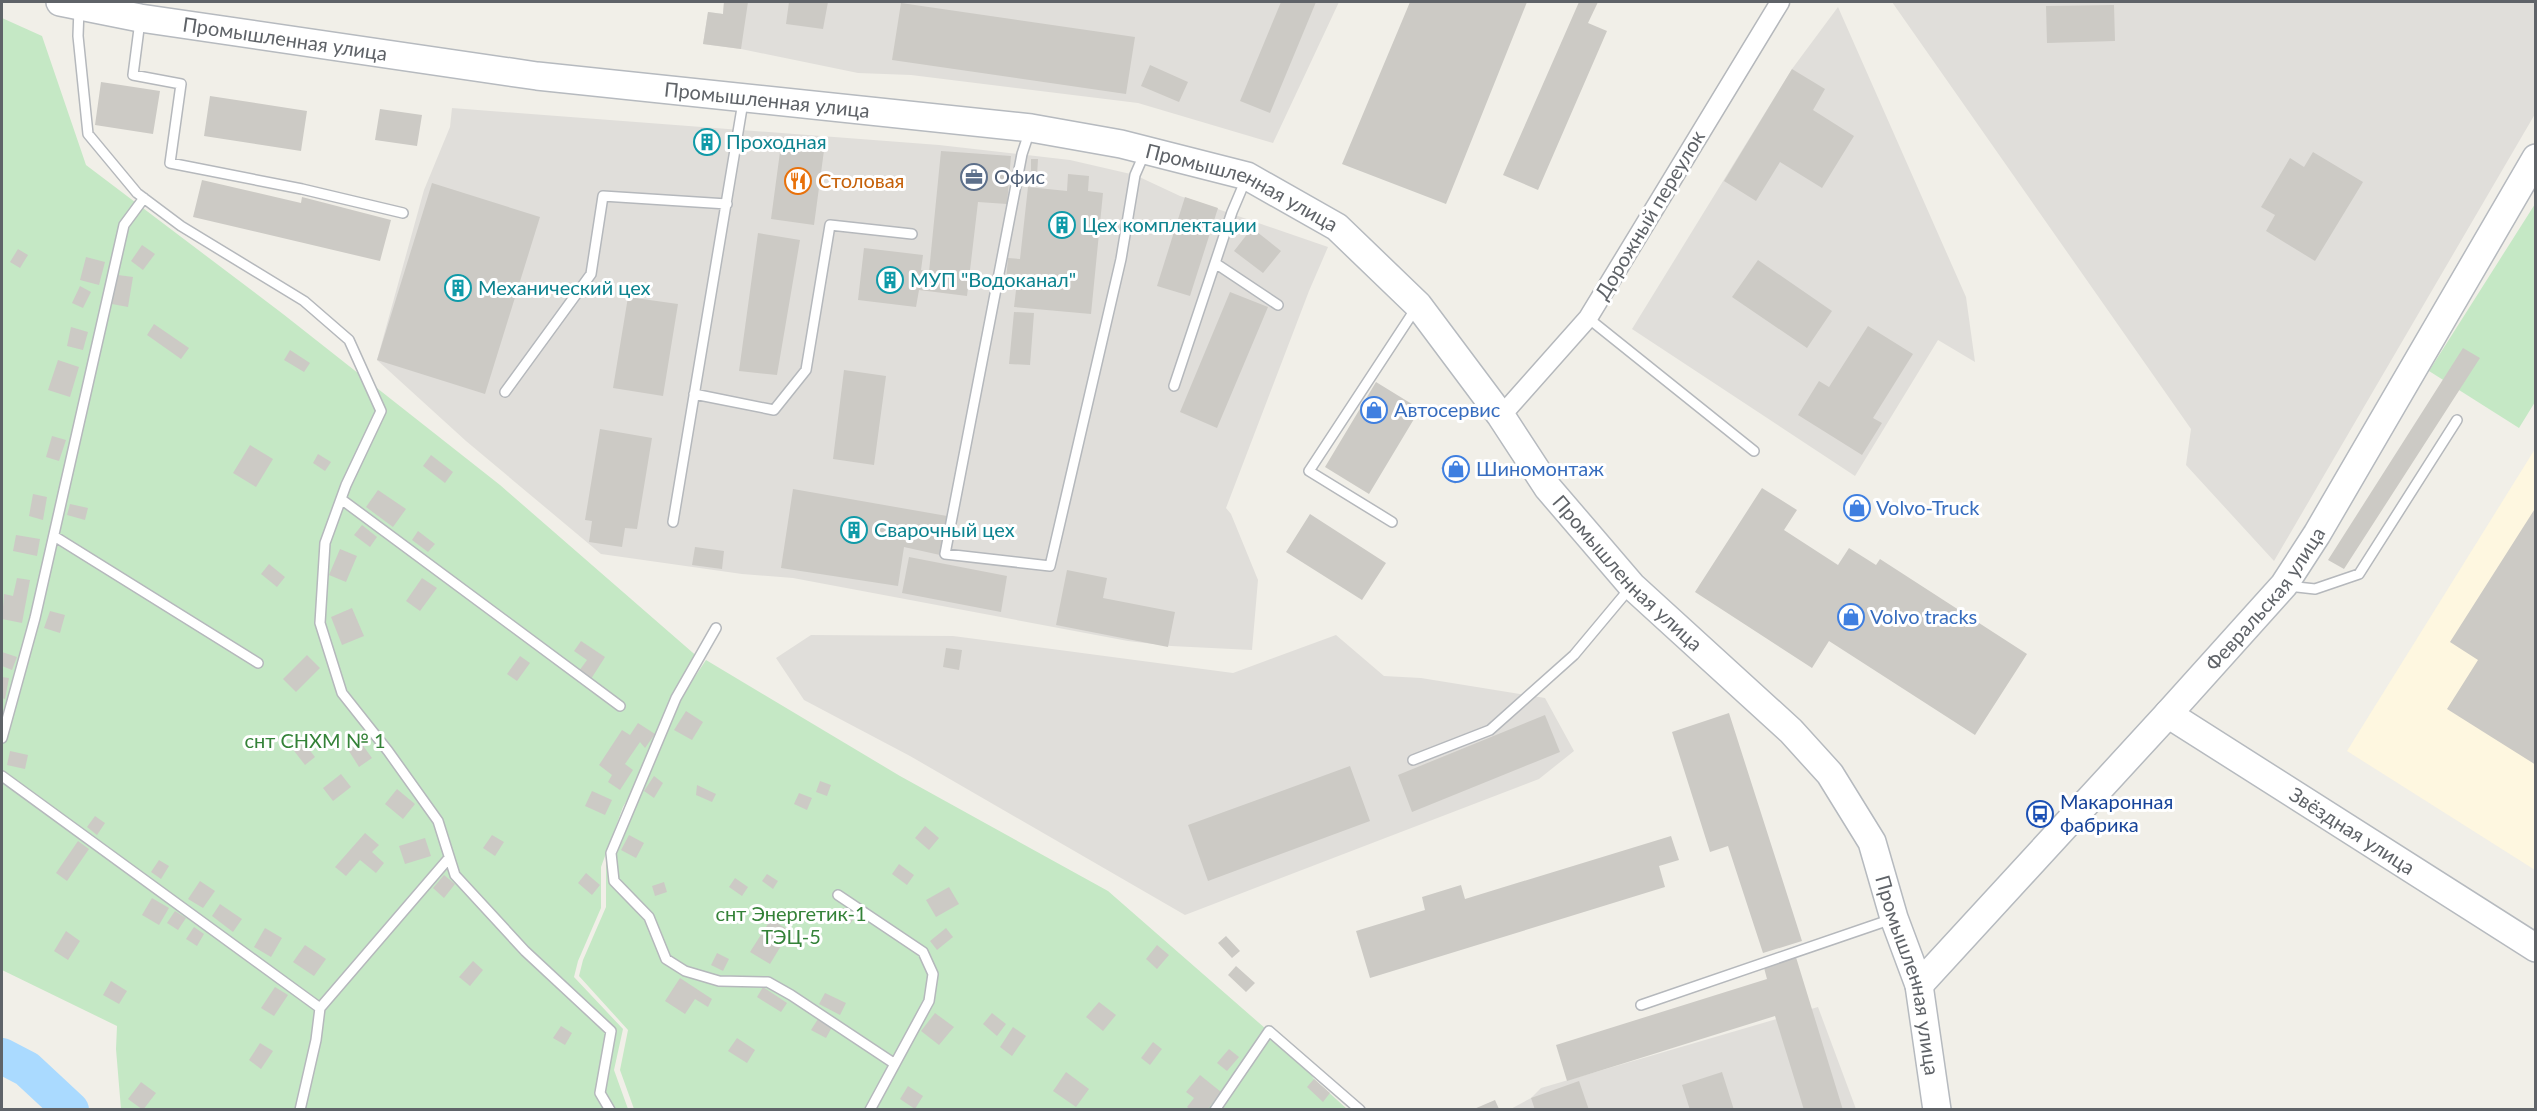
<svg xmlns="http://www.w3.org/2000/svg" width="2537" height="1111" font-family="Lato,sans-serif">
	<style>
		.commercial { fill: #fef7e0 }
		.industrial { fill: #e0deda }
		.green { fill: #c5e8c5 }
		.lines { fill: none; stroke-linecap: round; stroke-linejoin: round }
		.river { stroke: #aadaff; stroke-width: 36 }
		.building { fill: #cccac5 }
		.lane-casing { stroke: #b5b8bc; stroke-width: 12 }
		.street-casing { stroke: #b5b8bc; stroke-width: 21 }
		.secondary-casing { stroke: #b6babf; stroke-width: 30 }
		.lane { stroke: #fff; stroke-width: 9 }
		.street { stroke: #fff; stroke-width: 18 }
		.secondary { stroke: #fff; stroke-width: 27 }
		.labels { text-anchor: middle; stroke-width: 6; stroke-linejoin: round; paint-order: stroke }
		.street-label { font-size: 20px; fill: #5f6368; stroke: #fff }
		.culture-label { font-size: 20px; fill: #0d838f; stroke: #fff; text-anchor: start }
		.service-label { font-size: 20px; fill: #4e5e75; stroke: #fff; text-anchor: start }
		.food-label { font-size: 20px; fill: #c56008; stroke: #fff; text-anchor: start }
		.shop-label { font-size: 20px; fill: #366cbe; stroke: #fff; text-anchor: start }
		.park-label { font-size: 20px; fill: #348238; stroke: #fff }
		.transit-label { font-size: 20px; fill: #164399; stroke: #fff; text-anchor: start }
	</style>
	<rect width="100%" height="100%" fill="#f1efe8"/>
	<!-- commercial -->
	<path class="commercial" d="M 2535,449 L 2535,870 L 2347,751 Z"/>
	<!-- industrial -->
	<path class="industrial" d="M 724,2 L 1339,2 L 1273,143 L 1138,103 L 911,75 L 858,73 L 741,49 L 703,44 L 708,12 L 723,14 Z
		M 1892,2 L 2535,2 L 2535,114 L 2274,561 L 2186,465 L 2191,429 Z
		M 1838,7 L 1966,297 L 1975,362 L 1938,340 L 1855,476 L 1632,329 L 1792,69 Z
		M 452,108 L 939,145 L 1070,160 L 1135,175 L 1180,196 L 1328,247 L 1309,291 L 1226,508 L 1231,514 L 1258,580 L 1252,650 L 1171,646 L 1128,641 L 793,578 L 742,574 L 601,554 L 466,441 L 377,360 L 424,190 L 450,127 Z
		M 811,635 L 953,636 L 1233,673 L 1336,635 L 1384,676 L 1421,678 L 1545,698 L 1574,751 L 1539,779 L 1185,915 L 910,756 L 804,700 L 776,658 Z
		M 1818,1007 L 1856,1109 L 1509,1110 L 1531,1098 L 1541,1088 Z"/>
	<!-- green -->
	<path class="green" d="M 2,18 L 42,36 L 86,165 L 283,314 L 500,485 L 700,659 L 680,699 L 706,660 L 900,776 L 1108,891 L 1298,1057 L 1314,1079 L 1347,1109 L 634,1109 L 620,1070 L 628,1030 L 579,976 L 583,960 L 606,907 L 606,865 L 628,807 L 644,771 L 623,807 L 601,867 L 601,908 L 578,961 L 574,977 L 623,1029 L 614,1070 L 628,1109 L 121,1109 L 116,1049 L 117,1026 L 2,970 Z
		M 2535,204 L 2535,402 L 2519,428 L 2429,371 Z"/>
	<g class="lines">
		<!-- river -->
		<path class="river" d="M 2,1056 L 27,1069 L 71,1110"/>
	</g>
	<!-- building -->
	<path class="building" d="M 724,2 L 748,2 L 741,49 L 703,44 L 708,12 L 723,14 Z
		M 789,2 L 828,2 L 823,29 L 786,24 Z
		M 1281,2 L 1316,2 L 1270,113 L 1240,101 Z
		M 1410,2 L 1527,2 L 1446,204 L 1342,164 Z
		M 1579,2 L 1598,2 L 1588,23 L 1607,31 L 1538,190 L 1503,175 Z
		M 901,3 L 1135,37 L 1126,94 L 892,60 Z
		M 2114,5 L 2115,41 L 2047,43 L 2046,6 Z
		M 1150,65 L 1188,82 L 1179,102 L 1141,86 Z
		M 1792,69 L 1825,89 L 1813,110 L 1854,136 L 1822,188 L 1780,162 L 1756,201 L 1724,181 Z
		M 101,82 L 160,91 L 153,134 L 95,125 Z
		M 210,96 L 307,111 L 301,151 L 204,136 Z
		M 380,109 L 422,115 L 417,146 L 375,140 Z
		M 701,128 L 716,130 L 713,156 L 698,154 Z
		M 782,137 L 825,143 L 814,225 L 771,219 Z
		M 941,151 L 1011,156 L 1007,204 L 978,202 L 967,296 L 919,290 L 916,307 L 858,300 L 864,248 L 923,255 L 921,270 L 929,272 Z
		M 2313,152 L 2363,182 L 2315,261 L 2266,231 L 2275,215 L 2261,207 L 2290,158 L 2304,167 Z
		M 1031,159 L 1038,159 L 1037,176 L 1031,176 Z
		M 1068,174 L 1089,176 L 1088,191 L 1103,193 L 1091,314 L 1014,307 L 1017,282 L 1006,281 L 1008,258 L 1020,259 L 1028,187 L 1067,191 Z
		M 202,180 L 301,203 L 302,197 L 391,220 L 380,261 L 193,217 Z
		M 432,183 L 540,217 L 485,394 L 377,360 Z
		M 1185,197 L 1218,208 L 1190,296 L 1157,286 Z
		M 1252,228 L 1281,251 L 1263,273 L 1234,251 Z
		M 758,233 L 800,240 L 777,375 L 739,371 Z
		M 142,245 L 155,254 L 143,270 L 131,261 Z
		M 18,249 L 28,255 L 20,268 L 10,262 Z
		M 86,257 L 105,262 L 99,285 L 80,280 Z
		M 1758,260 L 1832,311 L 1807,348 L 1732,297 Z
		M 118,275 L 133,277 L 128,307 L 112,304 Z
		M 80,286 L 91,292 L 83,308 L 72,303 Z
		M 1230,292 L 1268,307 L 1217,428 L 1180,412 Z
		M 628,297 L 678,304 L 663,396 L 613,388 Z
		M 1014,312 L 1034,313 L 1030,365 L 1009,364 Z
		M 154,324 L 189,348 L 181,359 L 147,335 Z
		M 1868,326 L 1913,354 L 1873,418 L 1882,423 L 1862,455 L 1798,415 L 1819,381 L 1829,387 Z
		M 71,327 L 88,332 L 83,350 L 67,346 Z
		M 2463,348 L 2480,358 L 2344,569 L 2328,560 Z
		M 290,350 L 310,363 L 304,372 L 284,360 Z
		M 58,360 L 79,367 L 70,397 L 48,390 Z
		M 844,370 L 886,376 L 874,465 L 833,459 Z
		M 1376,382 L 1420,409 L 1369,494 L 1325,467 Z
		M 600,429 L 652,438 L 637,529 L 625,528 L 622,547 L 589,542 L 592,521 L 585,520 Z
		M 52,436 L 66,440 L 59,461 L 46,457 Z
		M 250,445 L 273,459 L 256,487 L 233,473 Z
		M 318,454 L 331,462 L 325,471 L 313,463 Z
		M 431,455 L 453,472 L 445,483 L 423,466 Z
		M 1453,457 L 1467,472 L 1455,484 L 1441,468 Z
		M 1762,488 L 1797,510 L 1784,530 L 1838,565 L 1849,548 L 1876,565 L 1880,559 L 2027,654 L 1975,735 L 1829,641 L 1812,668 L 1695,592 Z
		M 793,489 L 947,516 L 940,555 L 904,547 L 898,586 L 781,568 Z
		M 378,490 L 406,509 L 393,527 L 366,507 Z
		M 33,494 L 47,497 L 43,520 L 29,516 Z
		M 70,504 L 88,508 L 85,520 L 67,515 Z
		M 2536,507 L 2536,765 L 2447,709 L 2478,660 L 2450,642 Z
		M 1310,514 L 1386,563 L 1362,600 L 1286,552 Z
		M 362,525 L 377,537 L 370,547 L 354,535 Z
		M 418,531 L 435,544 L 428,552 L 412,540 Z
		M 16,535 L 40,539 L 37,556 L 13,551 Z
		M 695,547 L 724,551 L 722,569 L 692,565 Z
		M 340,549 L 357,556 L 346,582 L 329,575 Z
		M 909,557 L 1007,576 L 1001,612 L 902,593 Z
		M 269,564 L 285,577 L 277,587 L 261,574 Z
		M 1067,570 L 1107,578 L 1103,598 L 1175,612 L 1168,647 L 1056,625 Z
		M 17,578 L 30,580 L 22,623 L 2,619 L 4,594 L 13,596 Z
		M 422,578 L 437,588 L 420,611 L 406,601 Z
		M 352,608 L 364,636 L 342,645 L 331,617 Z
		M 50,611 L 65,615 L 60,633 L 44,628 Z
		M 581,641 L 605,657 L 591,679 L 579,671 L 587,660 L 574,651 Z
		M 946,648 L 962,650 L 959,670 L 943,667 Z
		M 2,652 L 17,657 L 12,670 L 2,666 Z
		M 307,655 L 320,668 L 296,692 L 283,679 Z
		M 520,656 L 530,663 L 517,681 L 507,674 Z
		M 2,677 L 9,678 L 5,699 L 2,698 Z
		M 686,711 L 703,722 L 692,740 L 674,730 Z
		M 1729,713 L 1802,941 L 1763,953 L 1728,846 L 1710,852 L 1672,732 Z
		M 1545,715 L 1560,752 L 1412,812 L 1398,775 Z
		M 638,723 L 655,734 L 645,748 L 640,742 L 625,764 L 633,770 L 620,790 L 608,782 L 612,775 L 599,765 L 622,730 L 630,735 Z
		M 301,739 L 315,757 L 305,765 L 291,747 Z
		M 359,740 L 372,758 L 359,767 L 347,748 Z
		M 10,751 L 28,755 L 25,769 L 7,765 Z
		M 1350,766 L 1370,821 L 1208,881 L 1188,825 Z
		M 341,774 L 351,787 L 333,801 L 323,788 Z
		M 654,776 L 663,783 L 654,798 L 644,791 Z
		M 820,781 L 831,785 L 827,796 L 816,792 Z
		M 697,785 L 716,794 L 712,802 L 696,795 Z
		M 397,789 L 415,804 L 403,819 L 385,804 Z
		M 592,791 L 612,800 L 605,815 L 585,806 Z
		M 799,793 L 812,798 L 807,810 L 794,804 Z
		M 95,816 L 105,823 L 97,835 L 87,827 Z
		M 925,826 L 939,838 L 929,850 L 915,838 Z
		M 365,833 L 379,845 L 372,852 L 384,863 L 376,873 L 360,860 L 346,876 L 335,867 Z
		M 492,835 L 504,842 L 495,856 L 483,848 Z
		M 629,835 L 644,843 L 636,858 L 621,850 Z
		M 1671,836 L 1679,860 L 1659,866 L 1665,887 L 1370,978 L 1356,931 L 1425,910 L 1422,897 L 1461,885 L 1465,899 Z
		M 425,838 L 431,856 L 405,864 L 399,846 Z
		M 78,841 L 89,849 L 67,881 L 56,873 Z
		M 159,860 L 169,866 L 161,879 L 151,872 Z
		M 899,864 L 914,875 L 907,885 L 892,874 Z
		M 586,873 L 600,885 L 592,895 L 578,883 Z
		M 767,874 L 778,881 L 773,889 L 762,881 Z
		M 444,875 L 455,884 L 444,898 L 433,888 Z
		M 735,878 L 748,887 L 742,896 L 729,887 Z
		M 200,881 L 215,891 L 203,908 L 188,899 Z
		M 664,882 L 667,892 L 655,896 L 652,886 Z
		M 949,887 L 959,904 L 936,917 L 926,900 Z
		M 152,898 L 169,908 L 159,925 L 142,915 Z
		M 220,904 L 242,919 L 233,932 L 212,916 Z
		M 843,908 L 855,917 L 850,924 L 837,915 Z
		M 175,911 L 186,918 L 178,930 L 167,923 Z
		M 771,919 L 790,931 L 770,964 L 750,952 Z
		M 194,927 L 204,934 L 197,946 L 186,939 Z
		M 265,928 L 282,938 L 271,957 L 254,947 Z
		M 946,928 L 953,937 L 937,950 L 930,941 Z
		M 66,931 L 80,941 L 68,960 L 54,951 Z
		M 1226,936 L 1240,951 L 1232,958 L 1218,943 Z
		M 305,945 L 326,959 L 314,976 L 293,962 Z
		M 1157,945 L 1169,955 L 1157,969 L 1146,959 Z
		M 717,953 L 729,959 L 723,971 L 711,965 Z
		M 1795,954 L 1843,1110 L 1804,1110 L 1775,1016 L 1567,1081 L 1556,1045 L 1767,979 L 1763,964 Z
		M 473,961 L 483,970 L 470,986 L 459,977 Z
		M 1236,966 L 1255,983 L 1246,992 L 1228,975 Z
		M 680,978 L 712,999 L 708,1007 L 695,999 L 685,1014 L 665,1001 Z
		M 111,981 L 127,991 L 119,1004 L 103,995 Z
		M 275,987 L 288,995 L 274,1016 L 261,1008 Z
		M 763,987 L 787,1003 L 781,1012 L 757,997 Z
		M 825,993 L 846,1003 L 840,1015 L 819,1004 Z
		M 1099,1002 L 1116,1015 L 1103,1031 L 1086,1017 Z
		M 935,1013 L 954,1027 L 939,1045 L 921,1031 Z
		M 992,1013 L 1006,1024 L 997,1036 L 983,1024 Z
		M 818,1019 L 832,1027 L 826,1038 L 811,1030 Z
		M 561,1026 L 572,1033 L 565,1045 L 553,1038 Z
		M 1013,1027 L 1026,1036 L 1012,1056 L 1000,1047 Z
		M 737,1038 L 755,1050 L 747,1063 L 728,1051 Z
		M 1153,1042 L 1162,1049 L 1150,1065 L 1141,1058 Z
		M 260,1043 L 273,1051 L 261,1069 L 249,1060 Z
		M 1229,1049 L 1239,1057 L 1227,1071 L 1217,1063 Z
		M 1066,1072 L 1089,1089 L 1076,1107 L 1053,1091 Z
		M 1722,1072 L 1734,1110 L 1690,1110 L 1682,1085 Z
		M 1200,1075 L 1221,1092 L 1207,1110 L 1191,1110 L 1187,1107 L 1194,1098 L 1186,1092 Z
		M 1314,1079 L 1330,1093 L 1323,1102 L 1307,1087 Z
		M 1579,1081 L 1589,1110 L 1535,1110 L 1531,1098 Z
		M 141,1082 L 156,1093 L 143,1110 L 128,1099 Z
		M 908,1086 L 923,1096 L 915,1109 L 900,1099 Z
		M 1495,1100 L 1499,1109 L 1474,1109 Z"/>
	<g class="lines">
		<defs>
			<path id="lane" d="M 79,8 L 78,36 L 88,134 L 137,193 L 181,226 L 304,301 L 349,340 L 381,411 L 346,485 L 325,543 L 320,623 L 342,693 L 388,751 L 438,821 L 455,875 L 525,951 L 611,1031 L 600,1093 L 610,1110
				M 140,21 L 133,75 L 181,84 L 170,163 L 302,189 L 403,213
				M 1030,130 L 1022,154 L 945,554 L 1050,566 L 1121,259 L 1135,175 L 1145,152
				M 1215,263 L 1278,305
				M 1588,318 L 1754,451
				M 1174,386 L 1232,212 L 1246,179
				M 505,392 L 591,274 L 603,196 L 727,204
				M 694,394 L 774,410 L 806,370 L 830,225 L 912,234
				M 341,499 L 620,706
				M 673,522 L 743,102
				M 1392,522 L 1309,471 L 1416,308
				M 54,536 L 258,663
				M 2288,586 L 2315,589 L 2359,574 L 2457,420
				M 716,628 L 676,698 L 611,853 L 614,881 L 649,917 L 666,959 L 685,971 L 719,981 L 768,982 L 791,995 L 895,1064
				M 2,738 L 35,618 L 124,225 L 144,198
				M 1413,760 L 1490,730 L 1574,655 L 1630,588
				M 2,776 L 320,1008
				M 838,895 L 923,952 L 933,974 L 929,1001 L 870,1110
				M 1641,1005 L 1892,919
				M 300,1110 L 316,1040 L 320,1008 L 449,858
				M 1215,1110 L 1269,1031 L 1360,1110"/>
			<path id="street" d="M 1501,416 L 1588,318 L 1780,2"/>
			<g id="secondary">
				<path id="s1" d="M 60,2 L 140,18 L 537,76 L 1031,128 L 1121,144 L 1247,176 L 1337,227 L 1418,305 L 1501,416 L 1548,488 L 1632,586 L 1791,731 L 1830,774 L 1872,842 L 1894,918 L 1919,985 L 1937,1110"/>
				<path id="s2" d="M 2168,714 L 2536,948"/>
				<path id="s3" d="M 1919,985 L 2168,714 L 2284,585 L 2317,534 L 2536,158"/>
			</g>
		</defs>
		<!-- lane casing -->
		<use href="#lane" class="lane-casing"/>
		<!-- street casing -->
		<use href="#street" class="street-casing"/>
		<!-- secondary casing -->
		<use href="#secondary" class="secondary-casing"/>
		<!-- lane -->
		<use href="#lane" class="lane"/>
		<!-- street -->
		<use href="#street" class="street"/>
		<!-- secondary -->
		<use href="#secondary" class="secondary"/>
	</g>
	<!-- icons -->
	<defs>
		<symbol id="building-ring" viewBox="-11 -11 22 22"><circle r="9.5" fill="#fff" stroke="#0f9aa8" stroke-width="1.5"/><path d="M-4-6H4V6H1V3H-1V6H-4ZM-2.5-4.3h1.7v1.8h-1.7ZM.8-4.3h1.7v1.8H.8ZM-2.5-1h1.7V.8h-1.7ZM.8-1h1.7V.8H.8Z" fill="#0f9aa8"/></symbol>
		<symbol id="office-ring" viewBox="-11 -11 22 22"><circle r="9.5" fill="#fff" stroke="#5c6f8a" stroke-width="1.5"/><path d="M-6-3h4V-5.5h4V-3h4V5H-6ZM-1-4.5V-3h2v-1.5ZM-6 0V1H6V0Z" fill="#5c6f8a"/></symbol>
		<symbol id="restaurant-ring" viewBox="-11 -11 22 22"><circle r="9.5" fill="#fff" stroke="#e8710a" stroke-width="1.5"/><path d="M-5-6h1v4h1v-4h1v4h1v-4h1v5L-1.5 .5V6h-2V.5L-5-1ZM5-6V6H3V1.5H1.5Q1.5-4 5-6Z" fill="#e8710a"/></symbol>
		<symbol id="shop-ring" viewBox="-11 -11 22 22"><circle r="9.5" fill="#fff" stroke="#3f7fe0" stroke-width="1.5"/><path d="M-5-2.5h2.3a2.7 3.5 0 0 1 5.4 0H5L5.5 6h-11ZM-1.5-2.5h3a1.5 2.3 0 0 0-3 0Z" fill="#3f7fe0"/></symbol>
		<symbol id="bus-ring" viewBox="-11 -11 22 22"><circle r="9.5" fill="#fff" stroke="#1a4fb4" stroke-width="1.5"/><path d="M-5-6H5V4H4V6H2V4H-2V6H-4V4H-5ZM-3.5-4V0h7V-4ZM-3.5 1.2v1.5H-2V1.2ZM2 1.2v1.5H3.5V1.2Z" fill="#1a4fb4"/></symbol>
	</defs>
	<g fill-rule="evenodd">
		<use href="#building-ring" x="692" y="127" width="30" height="30"/>
		<use href="#office-ring" x="959" y="162" width="30" height="30"/>
		<use href="#restaurant-ring" x="783" y="166" width="30" height="30"/>
		<use href="#building-ring" x="1047" y="210" width="30" height="30"/>
		<use href="#building-ring" x="875" y="265" width="30" height="30"/>
		<use href="#building-ring" x="443" y="273" width="30" height="30"/>
		<use href="#shop-ring" x="1359" y="395" width="30" height="30"/>
		<use href="#shop-ring" x="1441" y="454" width="30" height="30"/>
		<use href="#shop-ring" x="1842" y="493" width="30" height="30"/>
		<use href="#building-ring" x="839" y="515" width="30" height="30"/>
		<use href="#shop-ring" x="1836" y="602" width="30" height="30"/>
		<use href="#bus-ring" x="2025" y="799" width="30" height="30"/>
	</g>
	<g class="labels">
		<!-- street labels -->
		<g class="street-label">
			<text dy="7" stroke="none"><textPath href="#s1" startOffset="228">Промышленная улица</textPath></text>
			<text dy="7" stroke="none"><textPath href="#s1" startOffset="714">Промышленная улица</textPath></text>
			<text dy="7" stroke="none"><textPath href="#s1" startOffset="1200">Промышленная улица</textPath></text>
			<text transform="translate(1650 215) rotate(-59)" y="7">Дорожный переулок</text>
			<text dy="7" stroke="none"><textPath href="#s1" startOffset="1758">Промышленная улица</textPath></text>
			<text dy="7" stroke="none"><textPath href="#s3" startOffset="519">Февральская улица</textPath></text>
			<text dy="7" stroke="none"><textPath href="#s2" startOffset="218">Звёздная улица</textPath></text>
			<text dy="7" stroke="none"><textPath href="#s1" startOffset="2262">Промышленная улица</textPath></text>
		</g>
		<!-- culture labels -->
		<g class="culture-label">
			<text x="726" y="149">Проходная</text>
			<text x="1082" y="232">Цех комплектации</text>
			<text x="910" y="287">МУП "Водоканал"</text>
			<text x="478" y="295">Механический цех</text>
			<text x="874" y="537">Сварочный цех</text>
		</g>
		<!-- service labels -->
		<g class="service-label">
			<text x="994" y="184">Офис</text>
		</g>
		<!-- food labels -->
		<g class="food-label">
			<text x="818" y="188">Столовая</text>
		</g>
		<!-- shop labels -->
		<g class="shop-label">
			<text x="1394" y="417">Автосервис</text>
			<text x="1476" y="476">Шиномонтаж</text>
			<text x="1876" y="515">Volvo-Truck</text>
			<text x="1870" y="624">Volvo tracks</text>
		</g>
		<!-- park labels -->
		<g class="park-label">
			<text x="315" y="748">снт СНХМ № 1</text>
			<text x="791" y="921">снт Энергетик-1<tspan x="791" dy="23">ТЭЦ-5</tspan></text>
		</g>
		<!-- transit labels -->
		<g class="transit-label">
			<text x="2060" y="809">Макаронная<tspan x="2060" dy="23">фабрика</tspan></text>
		</g>
	</g>
	<!-- border -->
	<rect width="2537" height="1111" fill="none" stroke="#5f6368" stroke-width="6"/>
</svg>
